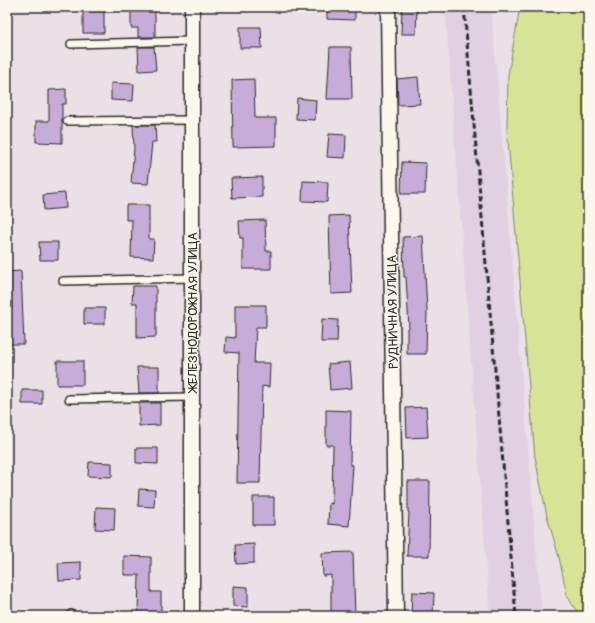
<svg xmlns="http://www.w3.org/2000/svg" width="595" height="623" font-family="Pangolin,sans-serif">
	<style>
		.built { fill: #e0d0e2 }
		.green { fill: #d7e498; stroke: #818862 }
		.building { fill: #c7acd9; stroke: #2b2b2b }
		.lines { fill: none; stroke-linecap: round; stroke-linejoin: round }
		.service-casing { stroke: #2b2b2b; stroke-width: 10 }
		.minor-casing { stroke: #2b2b2b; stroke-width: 17 }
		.service { stroke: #fbf7ec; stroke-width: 7 }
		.minor { stroke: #fbf7ec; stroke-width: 14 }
		.rail { stroke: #2b2b2b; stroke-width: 3; stroke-dasharray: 6 3; stroke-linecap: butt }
		.labels { text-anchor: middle; stroke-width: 3; stroke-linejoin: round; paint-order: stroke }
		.street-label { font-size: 13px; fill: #2b2b2b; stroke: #fbf7ec }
	</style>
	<rect width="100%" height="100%" fill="#ebe0e6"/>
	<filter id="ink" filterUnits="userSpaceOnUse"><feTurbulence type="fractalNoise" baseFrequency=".025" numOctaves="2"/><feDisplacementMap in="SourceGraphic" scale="8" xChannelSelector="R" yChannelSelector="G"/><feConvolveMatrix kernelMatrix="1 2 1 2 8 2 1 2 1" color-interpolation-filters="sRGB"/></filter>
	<g filter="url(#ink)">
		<!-- built -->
		<path class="built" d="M 445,7 L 491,7 L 542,616 L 490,616 Z"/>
		<!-- green -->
		<path class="green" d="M 520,7 L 588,7 L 588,616 L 583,616 L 576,610 L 567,596 L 559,557 L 547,516 L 535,457 L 507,129 L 508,75 Z"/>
		<!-- building -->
		<path class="building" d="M 131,7 L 155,7 L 155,37 L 138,37 L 138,28 L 131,28 Z
			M 327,7 L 355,7 L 355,20 L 327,19 Z
			M 402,7 L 417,7 L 416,34 L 401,34 Z
			M 83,11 L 104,11 L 104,33 L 83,33 Z
			M 240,27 L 261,27 L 262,48 L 240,48 Z
			M 138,47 L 154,47 L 156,70 L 139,71 Z
			M 330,47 L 351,47 L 352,99 L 327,99 Z
			M 418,77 L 420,104 L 398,105 L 397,79 Z
			M 254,79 L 255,118 L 276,118 L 276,146 L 233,147 L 232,80 Z
			M 111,83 L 134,84 L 133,101 L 111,100 Z
			M 66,89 L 66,104 L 62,104 L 62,143 L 36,142 L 36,121 L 49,121 L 49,90 Z
			M 297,98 L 316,100 L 315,120 L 296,119 Z
			M 133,125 L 155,125 L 156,142 L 152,142 L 148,184 L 131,183 L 134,149 Z
			M 329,134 L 346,135 L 345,158 L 327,157 Z
			M 402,162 L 426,163 L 425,194 L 401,194 Z
			M 262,177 L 262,197 L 232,198 L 231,178 Z
			M 303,181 L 328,182 L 327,202 L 302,201 Z
			M 65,193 L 66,208 L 44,210 L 43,195 Z
			M 126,205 L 149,205 L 149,239 L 154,239 L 153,258 L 131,257 L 132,220 L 126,220 Z
			M 349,215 L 352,293 L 331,294 L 329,216 Z
			M 265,220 L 266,251 L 271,251 L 271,269 L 243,269 L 243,238 L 240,238 L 239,221 Z
			M 423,236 L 427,310 L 426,354 L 407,354 L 407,328 L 409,328 L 406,277 L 404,277 L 403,237 Z
			M 39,242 L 58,242 L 58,260 L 40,260 Z
			M 21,271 L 24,344 L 7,344 L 7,272 Z
			M 133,286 L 156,286 L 156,337 L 137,338 L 137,303 L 132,303 Z
			M 235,305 L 266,305 L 266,327 L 256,327 L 254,363 L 270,363 L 269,387 L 262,386 L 260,483 L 237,483 L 239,353 L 225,352 L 226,337 L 235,338 Z
			M 84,308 L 105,308 L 105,324 L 84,324 Z
			M 322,319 L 338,320 L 337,342 L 321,342 Z
			M 57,361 L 83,361 L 83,385 L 57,385 Z
			M 350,362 L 352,388 L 330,390 L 328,364 Z
			M 137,367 L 159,367 L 159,393 L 139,393 Z
			M 22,390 L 42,390 L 42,404 L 22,404 Z
			M 139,403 L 160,403 L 160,425 L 139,426 Z
			M 426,407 L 428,437 L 407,438 L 406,408 Z
			M 326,410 L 351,411 L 350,465 L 353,465 L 349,526 L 328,524 L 329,503 L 332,504 L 333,445 L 326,445 Z
			M 136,448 L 158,448 L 158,464 L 136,463 Z
			M 89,462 L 112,463 L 112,477 L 88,476 Z
			M 408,481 L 430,481 L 429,556 L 407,556 L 409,512 L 408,512 Z
			M 139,489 L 155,490 L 154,507 L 138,506 Z
			M 253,497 L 274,497 L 274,525 L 253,525 Z
			M 96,507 L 115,508 L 114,530 L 95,529 Z
			M 254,544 L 254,563 L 236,564 L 235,545 Z
			M 353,552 L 355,616 L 331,616 L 331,575 L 323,576 L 322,553 Z
			M 124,556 L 151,557 L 151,592 L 161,592 L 161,616 L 138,616 L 139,575 L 124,575 Z
			M 81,562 L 81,580 L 59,581 L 58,563 Z
			M 233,586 L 248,587 L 248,607 L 233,606 Z
			M 412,592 L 434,593 L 433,616 L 411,616 Z"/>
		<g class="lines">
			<defs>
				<path id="service" d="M 71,44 L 192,41
					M 67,121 L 192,120
					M 63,281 L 192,278
					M 69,399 L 192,397
					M 71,616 L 71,614"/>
				<path id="minor" d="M 192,7 L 192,616
					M 388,7 L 396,616"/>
			</defs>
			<!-- service casing -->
			<use href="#service" class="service-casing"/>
			<!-- minor casing -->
			<use href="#minor" class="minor-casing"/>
			<!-- service -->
			<use href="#service" class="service"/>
			<!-- minor -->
			<use href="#minor" class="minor"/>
			<!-- rail -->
			<path class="rail" d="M 464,7 L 516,616"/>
		</g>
	</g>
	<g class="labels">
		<!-- street labels -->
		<g class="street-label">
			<text transform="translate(192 312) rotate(-90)" y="5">ЖЕЛЕЗНОДОРОЖНАЯ УЛИЦА</text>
			<text transform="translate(392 312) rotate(-91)" y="5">РУДНИЧНАЯ УЛИЦА</text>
		</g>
	</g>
	<!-- margin -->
	<rect width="595" height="623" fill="none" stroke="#fbf7ec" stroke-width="24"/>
	<rect x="12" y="12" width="571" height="599" fill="none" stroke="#2b2b2b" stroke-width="1.5" filter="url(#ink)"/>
</svg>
